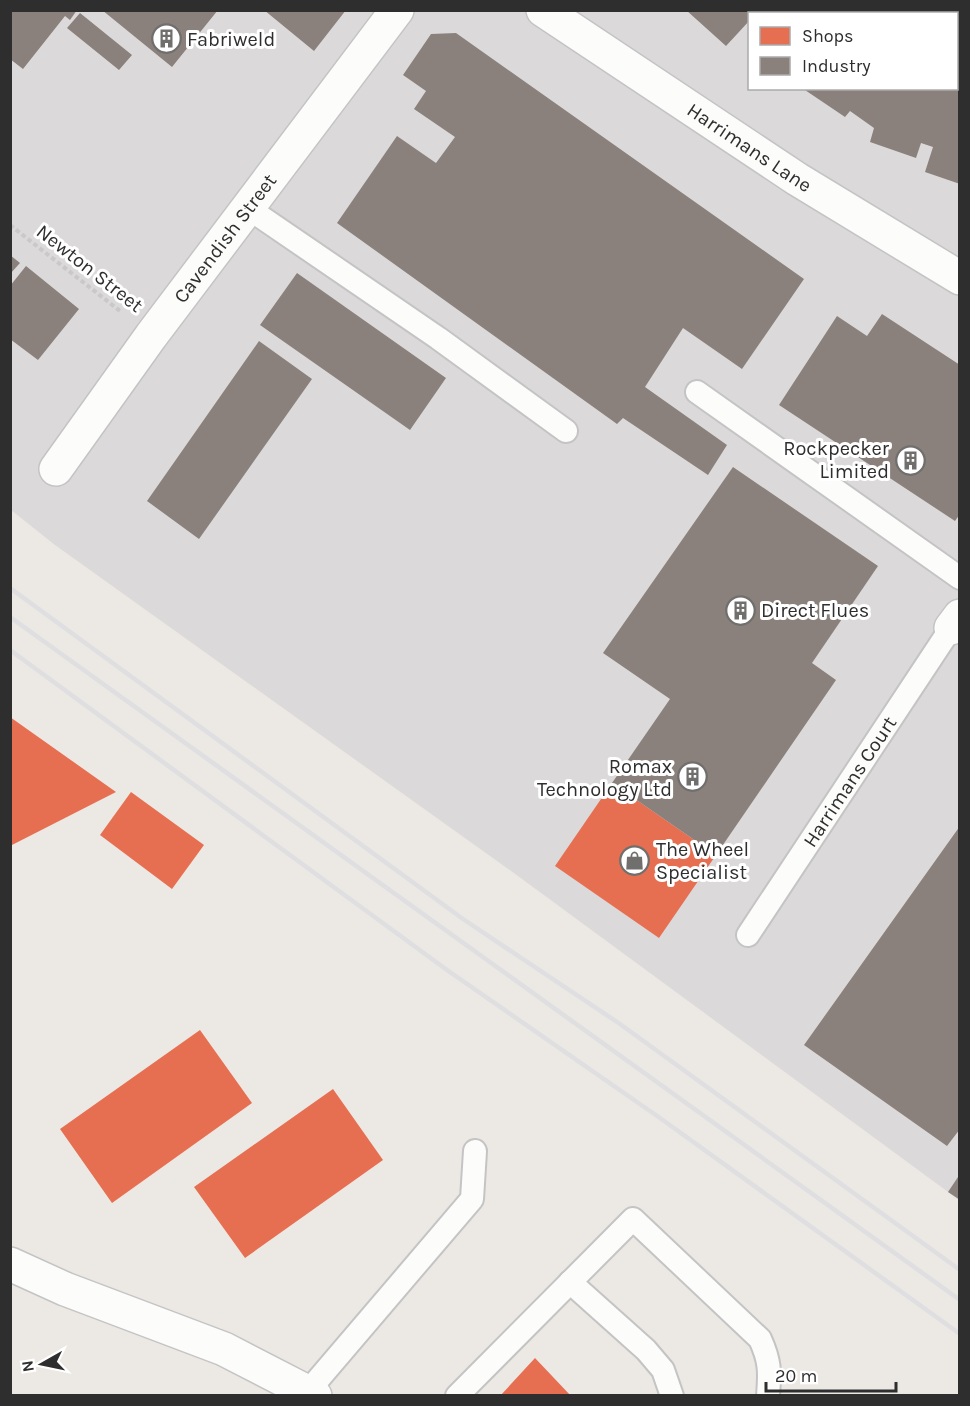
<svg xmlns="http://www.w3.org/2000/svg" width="970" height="1406" font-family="Karla,sans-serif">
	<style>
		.industrial { fill: #dcd9db; fill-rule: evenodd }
		.shops { fill: #e76f51 }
		.industry { fill: #8a817c }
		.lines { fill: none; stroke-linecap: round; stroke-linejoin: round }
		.lane-casing { stroke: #c5c4c5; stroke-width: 26 }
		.street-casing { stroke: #c5c4c5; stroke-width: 36 }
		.path { stroke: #c9c9c8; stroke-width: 4; stroke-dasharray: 4.5 3; stroke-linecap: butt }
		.lane { stroke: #fcfcfb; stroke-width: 22 }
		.street { stroke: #fcfcfb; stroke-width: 33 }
		.rail { stroke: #dfdfe1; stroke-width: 4.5 }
		.labels { text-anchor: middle; stroke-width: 6; stroke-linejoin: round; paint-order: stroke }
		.poi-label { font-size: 20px; fill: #2e2e2e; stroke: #fff; text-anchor: start }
		.street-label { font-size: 20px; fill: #2e2e2e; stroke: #fff }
	</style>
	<rect width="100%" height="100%" fill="#ece8e4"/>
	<!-- industrial -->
	<path class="industrial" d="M 11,11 L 959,11 L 959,1200 L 518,876 L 55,545 L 11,510 L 10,476 L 12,473 L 10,472 ZM 750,14 L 956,14 L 956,88 L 750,88 Z"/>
	<!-- shops -->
	<path class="shops" d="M 10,717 L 116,792 L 10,846 Z
		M 612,783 L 716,855 L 659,938 L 555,866 Z
		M 131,792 L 204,845 L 172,889 L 100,835 Z
		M 200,1030 L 252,1103 L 112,1203 L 60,1129 Z
		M 333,1089 L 383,1160 L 245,1258 L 194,1187 Z
		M 535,1358 L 571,1396 L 500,1396 Z"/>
	<!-- industry -->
	<path class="industry" d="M 10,10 L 77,10 L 70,20 L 65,16 L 23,69 L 10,59 Z
		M 102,10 L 218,10 L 172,67 Z
		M 264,10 L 346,10 L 314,51 Z
		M 686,10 L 758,10 L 755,14 L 750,14 L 750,20 L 726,46 Z
		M 915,10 L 960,10 L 960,184 L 925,172 L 933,147 L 921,143 L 916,158 L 870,142 L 874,128 L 850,111 L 845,117 L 802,88 L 956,88 L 956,14 L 914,14 Z
		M 80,13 L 132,55 L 119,70 L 67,28 Z
		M 456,33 L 804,279 L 742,369 L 683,328 L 645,387 L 727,445 L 708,475 L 623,418 L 617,424 L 337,223 L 397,136 L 436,163 L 455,137 L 414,109 L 426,91 L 403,75 L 431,34 Z
		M 10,255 L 20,263 L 10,274 Z
		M 26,266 L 79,309 L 38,360 L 10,339 L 10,286 Z
		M 297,273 L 446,378 L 410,430 L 260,325 Z
		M 882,314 L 960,365 L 960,514 L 955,521 L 779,405 L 837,316 L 867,336 Z
		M 259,341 L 312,379 L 199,539 L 147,501 Z
		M 733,467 L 878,566 L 812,663 L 836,680 L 716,855 L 612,783 L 670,699 L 603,653 Z
		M 960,826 L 960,1129 L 947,1146 L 804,1045 Z
		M 960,1174 L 960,1200 L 948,1192 Z"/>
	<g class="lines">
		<defs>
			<g id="lane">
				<path d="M 248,208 L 438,338 L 566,431"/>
				<path d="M 697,392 L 960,578"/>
				<path id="s1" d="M 748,935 L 951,628"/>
				<path d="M 570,1282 L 646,1350 L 663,1370 L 672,1396"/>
				<path d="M 304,1396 L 472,1199 L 475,1151"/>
				<path d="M 457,1396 L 633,1219 L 760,1339 C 770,1361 770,1371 768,1396"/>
			</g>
			<g id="street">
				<path id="s2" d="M 543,10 L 797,179 L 960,278"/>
				<path id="s3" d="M 56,469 L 151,336 L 397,10"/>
				<path d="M 951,628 L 960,616"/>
				<path d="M 10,1264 L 65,1289 L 224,1349 L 315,1396"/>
			</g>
		</defs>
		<!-- lane casing -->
		<use href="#lane" class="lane-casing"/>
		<!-- street casing -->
		<use href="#street" class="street-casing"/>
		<!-- path -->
		<path class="path" d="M 10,225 L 120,311"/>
		<!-- lane -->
		<use href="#lane" class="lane"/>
		<!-- street -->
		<use href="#street" class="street"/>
		<!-- rail -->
		<path class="rail" d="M 10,588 L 463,919 L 620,1024 L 960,1270
			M 10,617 L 960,1300
			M 10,650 L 447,970 L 660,1118 L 960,1334"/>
	</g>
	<!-- icons -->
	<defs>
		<symbol id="building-ring" viewBox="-11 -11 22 22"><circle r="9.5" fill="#fff" stroke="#706f6e" stroke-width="1.5"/><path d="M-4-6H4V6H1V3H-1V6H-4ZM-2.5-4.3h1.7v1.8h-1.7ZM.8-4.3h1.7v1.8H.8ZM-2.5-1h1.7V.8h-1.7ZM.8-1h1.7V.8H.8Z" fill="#706f6e"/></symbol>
		<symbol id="shop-ring" viewBox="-11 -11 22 22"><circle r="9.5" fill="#fff" stroke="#706f6e" stroke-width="1.5"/><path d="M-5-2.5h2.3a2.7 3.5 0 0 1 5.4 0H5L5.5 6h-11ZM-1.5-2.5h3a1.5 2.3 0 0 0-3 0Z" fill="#706f6e"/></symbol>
	</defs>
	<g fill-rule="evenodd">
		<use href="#building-ring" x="150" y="22" width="33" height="33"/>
		<use href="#building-ring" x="894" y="444" width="33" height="33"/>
		<use href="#building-ring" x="724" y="594" width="33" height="33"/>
		<use href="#building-ring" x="676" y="760" width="33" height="33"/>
		<use href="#shop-ring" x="618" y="844" width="33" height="33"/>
	</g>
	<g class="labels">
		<!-- poi labels -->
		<g class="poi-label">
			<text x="187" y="46">Fabriweld</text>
			<text x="889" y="455" text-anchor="end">Rockpecker<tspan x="889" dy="23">Limited</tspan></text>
			<text x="761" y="617">Direct Flues</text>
			<text x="672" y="773" text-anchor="end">Romax<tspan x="672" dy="23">Technology Ltd</tspan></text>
			<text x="656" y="856">The Wheel<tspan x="656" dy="23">Specialist</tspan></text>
		</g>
		<!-- street labels -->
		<g class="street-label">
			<text dy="7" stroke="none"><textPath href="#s2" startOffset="248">Harrimans Lane</textPath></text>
			<text dy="7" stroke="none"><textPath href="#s3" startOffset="286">Cavendish Street</textPath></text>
			<text transform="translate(90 268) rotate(38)" y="7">Newton Street</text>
			<text dy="7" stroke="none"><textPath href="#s1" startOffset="184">Harrimans Court</textPath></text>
		</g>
	</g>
	<!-- border -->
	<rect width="970" height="1406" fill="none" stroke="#2e2e2e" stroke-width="24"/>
	<!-- legend -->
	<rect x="748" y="12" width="210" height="78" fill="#ffffff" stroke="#ababab" stroke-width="1.5"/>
	<rect x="760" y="27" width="30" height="18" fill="#e76f51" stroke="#ababab" stroke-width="1.5"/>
	<text x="802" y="42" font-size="18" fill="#2e2e2e">Shops</text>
	<rect x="760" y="57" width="30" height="18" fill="#8a817c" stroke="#ababab" stroke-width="1.5"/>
	<text x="802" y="72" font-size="18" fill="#2e2e2e">Industry</text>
	<!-- north arrow -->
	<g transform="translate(42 1364) rotate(261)" stroke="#ffffff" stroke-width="4.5" paint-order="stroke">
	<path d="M0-4.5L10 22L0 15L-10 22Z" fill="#2e2e2e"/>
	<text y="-9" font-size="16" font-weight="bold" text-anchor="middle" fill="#2e2e2e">N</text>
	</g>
	<!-- scale -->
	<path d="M766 1382v9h130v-9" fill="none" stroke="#2e2e2e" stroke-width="3"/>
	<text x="775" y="1382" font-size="18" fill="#2e2e2e" stroke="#ffffff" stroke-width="4.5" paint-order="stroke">20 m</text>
</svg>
